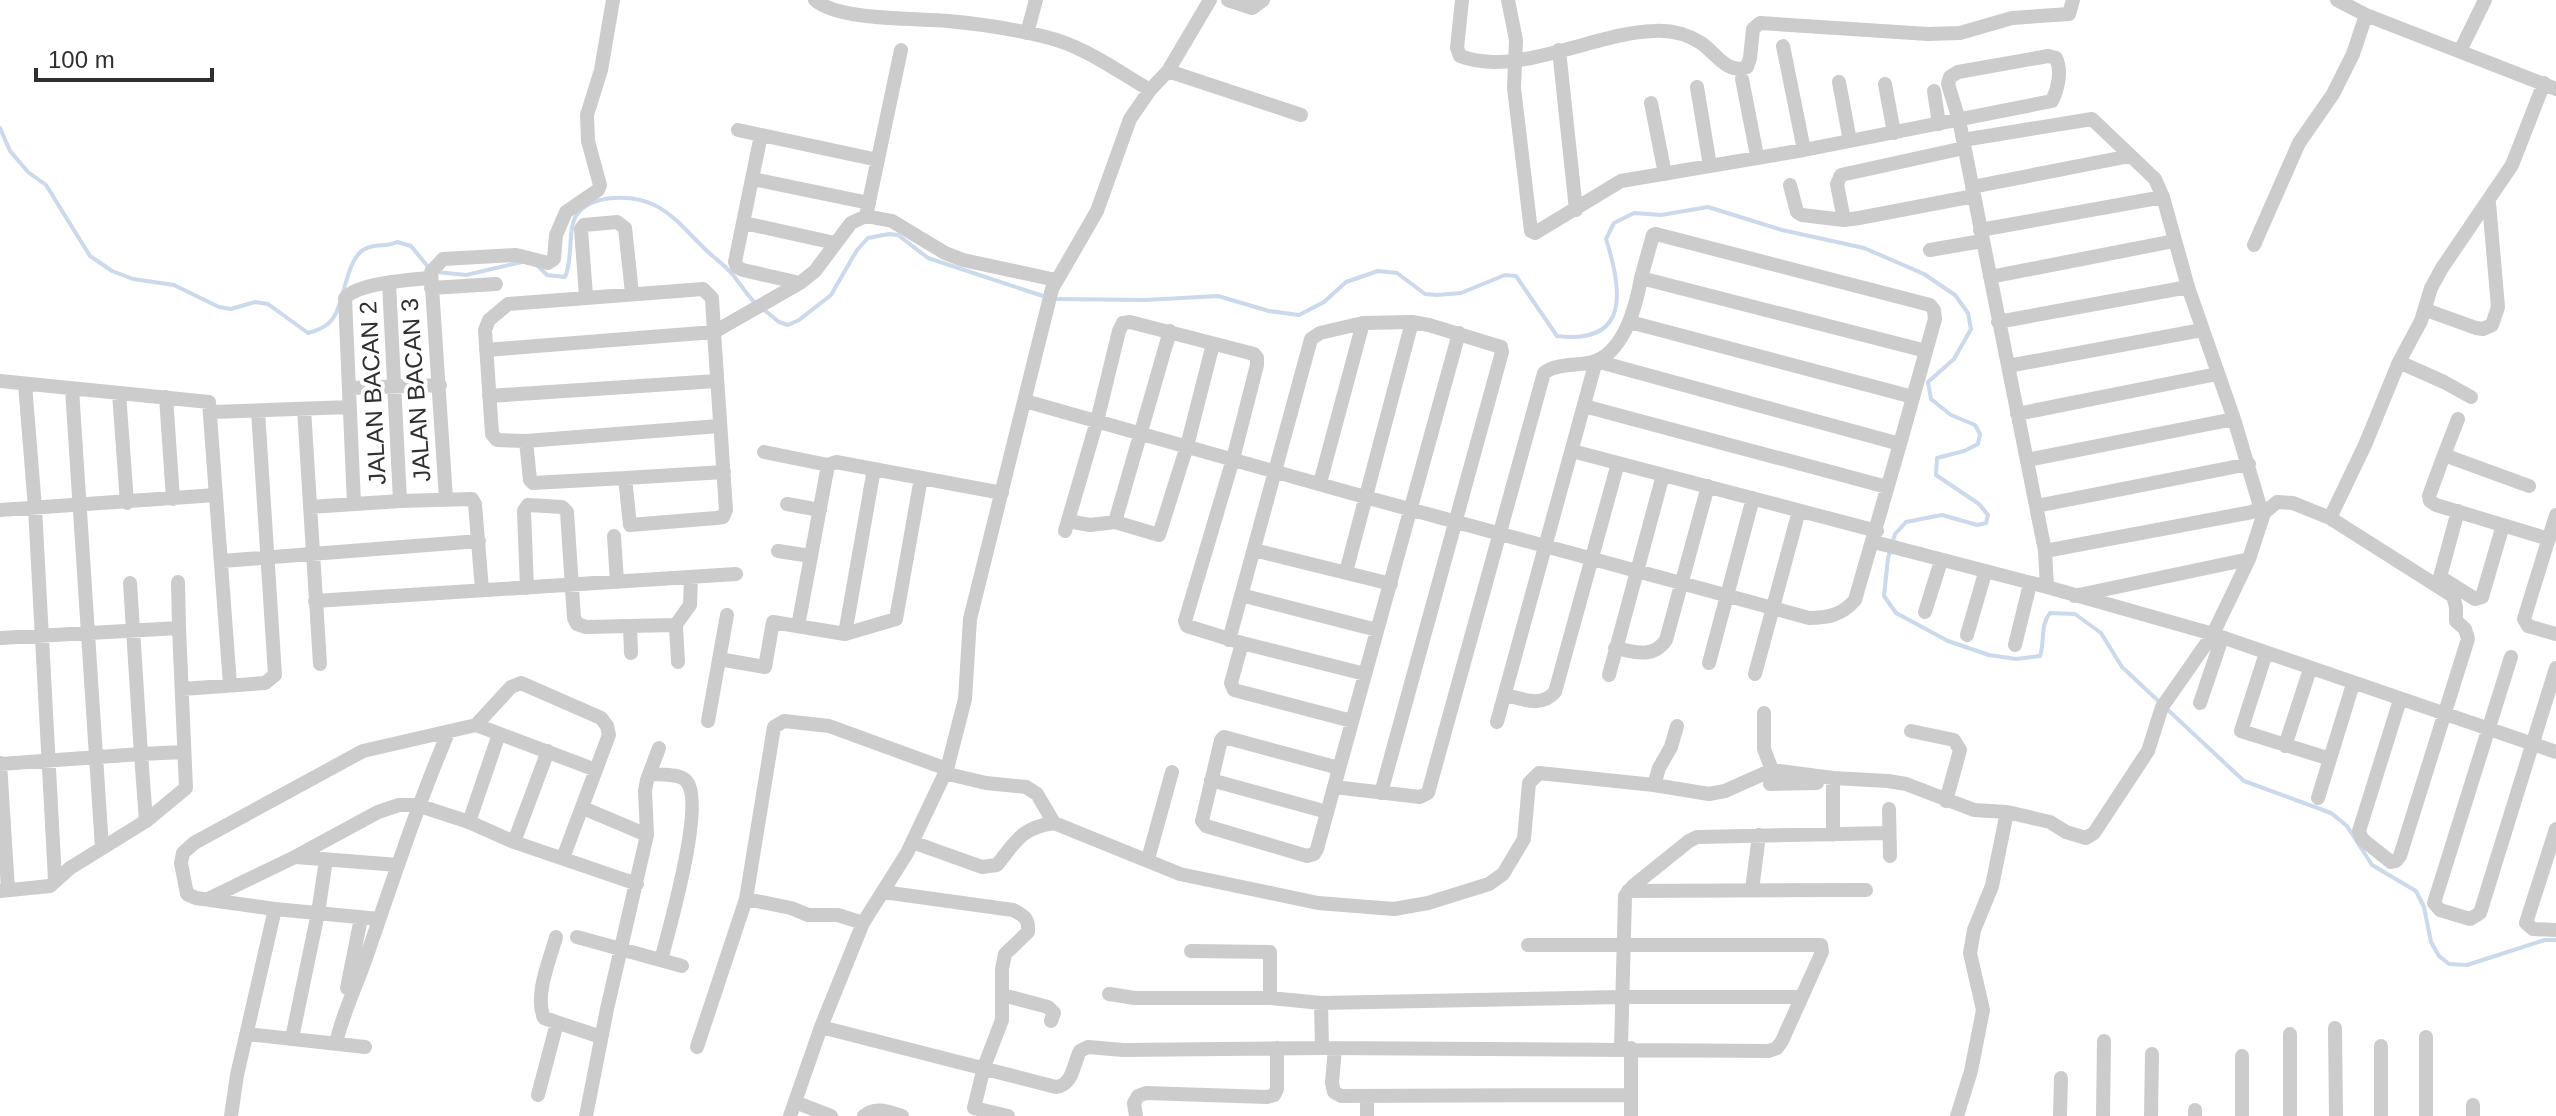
<svg xmlns="http://www.w3.org/2000/svg" width="2556" height="1116" font-family="Helvetica,sans-serif">
	<style>
		.lines { fill: none; stroke-linecap: round; stroke-linejoin: round }
		.stream { stroke: #cad9ec; stroke-width: 4 }
		.minor { stroke: #ccc; stroke-width: 14 }
		.labels { text-anchor: middle; stroke-width: 8; stroke-linejoin: round; paint-order: stroke }
		.street-label { font-size: 24px; fill: #2f2f2f; stroke: #fff }
	</style>
	<rect width="100%" height="100%" fill="#fff"/>
	<g class="lines">
		<!-- stream -->
		<path class="stream" d="M 0,128 L 10,151 L 28,172 L 46,185 L 90,256 L 112,271 L 133,279 L 174,285 L 219,307 L 231,309 L 255,302 L 268,304 L 308,333 C 326,328 334,322 339,305
			M 538,266 L 547,275 L 565,277 C 574,258 566,225 579,212 C 587,203 601,199 613,198 C 660,195 675,220 706,250 C 714,258 725,265 733,275 C 741,285 747,295 756,304
			M 437,272 L 466,275 L 522,262
			M 343,292 C 348,277 352,251 370,247 C 380,244 387,247 397,242 L 411,246 L 429,268
			M 1054,299 L 1145,300 L 1218,296 L 1269,311 L 1299,315 L 1324,302 L 1346,282 L 1378,271 L 1397,273 L 1425,294 L 1437,295 L 1461,293 L 1505,275 L 1516,276 L 1557,336 C 1631,345 1622,289 1606,239 L 1614,223 L 1634,213 L 1661,215 L 1708,207 L 1782,230 L 1864,248 L 1924,274 L 1955,295 L 1968,313 L 1971,329 L 1954,359 L 1928,382 L 1931,399 L 1951,415 L 1975,425 L 1980,434 L 1978,444 L 1964,451 L 1937,458 L 1936,475 L 1979,504 L 1988,515 L 1986,523 L 1977,525 L 1942,515 L 1906,522 L 1895,534 L 1888,558 L 1884,596 L 1896,613 L 1948,641 L 1989,655 L 2016,659 L 2040,656 C 2045,641 2040,625 2050,613 L 2075,614 L 2101,633 L 2122,667 L 2244,781 L 2331,813 L 2347,826 L 2372,865 L 2416,891 L 2424,907 L 2431,942 L 2439,956 L 2449,964 L 2467,965 L 2545,940 L 2556,940
			M 763,309 L 779,322 L 788,325 L 799,320 L 831,295 L 857,250 L 868,238 L 889,234 L 898,235 L 928,258 L 1046,297"/>
		<!-- minor -->
		<path class="minor" d="M 815,0 C 839,21 916,18 948,21 C 981,24 1014,29 1046,37 C 1084,46 1117,71 1150,90
			M 1228,0 L 1252,8 L 1263,0
			M 1462,0 L 1457,48 L 1460,56 C 1516,78 1596,32 1654,31 C 1671,30 1687,34 1701,43 C 1716,53 1727,75 1747,67 L 1750,58 L 1753,29 L 1760,23 L 1928,34 L 1960,33 L 2012,18 L 2069,14 L 2073,0
			M 1508,0 L 1516,40 L 1514,88 L 1531,231 L 1535,233 L 1621,181 L 1804,150 L 2052,101 C 2058,89 2062,71 2056,58 L 2048,56 L 1958,72 L 1950,77 L 1948,84 L 1959,120 L 2036,506 L 2045,551 L 2047,587
			M 2337,0 L 2366,15 L 2556,89
			M 1027,33 L 1036,0
			M 1783,46 L 1804,150
			M 1559,50 L 1576,210
			M 2460,51 L 2485,0
			M 1168,71 L 1301,115
			M 1742,79 L 1757,156
			M 1839,82 L 1850,141
			M 1885,84 L 1894,133
			M 1697,87 L 1710,166
			M 1934,91 L 1939,124
			M 1651,103 L 1665,174
			M 738,130 L 878,160
			M 761,135 L 735,262 L 737,267 L 743,270 L 800,283
			M 1963,140 L 2092,119 L 2155,179 L 2163,197 L 2188,287 L 2234,419 L 2259,503 L 2258,509 L 2252,512 L 2045,551
			M 753,179 L 869,203
			M 1790,185 L 1797,212 L 1802,215 L 1844,220 L 1859,218 L 1974,196
			M 1972,187 L 2130,156
			M 866,216 L 901,50
			M 1844,220 L 1837,184 L 1841,175 L 1964,148
			M 744,223 L 835,243
			M 1980,230 L 2163,197
			M 2254,245 L 2299,143 L 2333,94 L 2353,54 L 2366,15
			M 1930,250 L 1982,241
			M 1990,277 L 2174,241
			M 1641,278 L 1653,235 L 1656,234 L 1930,305 L 1934,310 L 1935,319 L 1900,444
			M 389,283 L 400,501
			M 431,288 L 496,284
			M 586,296 L 581,229 L 584,225 L 617,222 L 625,228 L 632,293
			M 2426,310 L 2476,328 L 2483,329 L 2492,325 L 2498,307 L 2489,203
			M 1630,322 L 1913,397
			M 1998,322 L 2188,287
			M 486,350 L 714,332 L 712,298 L 703,289 L 508,304 L 489,320 L 485,330 L 492,434 L 497,440 L 526,441 L 530,480 L 533,483 L 625,478 L 630,525 L 716,518 L 723,517 L 726,510 L 714,332 L 800,283 L 815,271 L 851,223 L 866,216 L 892,221 L 945,253 L 963,260 L 1056,280
			M 2399,362 L 2444,382 L 2471,397
			M 2008,366 L 2202,330
			M 0,381 L 209,402 L 230,685
			M 25,384 L 35,508 L 55,880
			M 350,388 L 440,385
			M 72,389 L 102,848
			M 119,393 L 127,503
			M 489,396 L 716,381
			M 166,397 L 173,499
			M 1025,401 L 1365,497 L 1809,618 C 1828,618 1842,615 1855,600 L 1900,444 L 1596,361 L 1497,722
			M 1584,406 L 1887,487
			M 304,409 L 320,664
			M 212,412 L 350,407
			M 2017,414 L 2217,374
			M 526,441 L 719,426
			M 1572,451 L 1877,531
			M 764,452 L 828,465
			M 2444,455 L 2458,419
			M 2027,460 L 2234,419
			M 625,478 L 724,472
			M 1320,483 L 1363,323 L 1412,322 L 1429,325 L 1501,347 L 1502,352 L 1381,793
			M 2529,486 L 2444,455 L 2429,496 L 2430,501 L 2436,505 L 2549,539
			M 446,499 L 431,272 L 443,259 L 516,255 L 548,263 L 554,259 L 556,235 L 566,212 L 598,190 L 600,185 L 588,141 L 587,115 L 601,70 L 613,0
			M 354,504 L 345,298 C 359,283 409,280 430,278
			M 787,504 L 820,510
			M 2036,506 L 2249,464
			M 310,507 L 400,501 L 472,499 L 475,504 L 482,590
			M 0,510 L 216,495
			M 2458,511 L 2440,577 L 2475,599 L 2482,597 L 2503,525
			M 2556,515 L 2524,619 L 2528,626 L 2556,634
			M 2330,518 L 2453,596 L 2456,607 L 2456,621 L 2465,629 L 2468,639 L 2400,856 L 2396,861 L 2391,862 L 2362,839 L 2359,831 L 2400,700
			M 1068,521 L 1090,525 L 1115,522 L 1159,535 L 1187,446 L 1213,344
			M 1115,522 L 1170,331
			M 1065,531 L 1097,421 L 1119,331 L 1123,323 L 1130,322 L 1254,354 L 1257,358 L 1257,365 L 1233,459 L 1185,621 L 1187,626 L 1242,643 L 1231,683 L 1234,690 L 1352,721
			M 614,536 L 617,582
			M 1874,542 L 2047,587 L 2213,634 L 2556,752
			M 1254,550 L 1391,584
			M 778,551 L 811,556
			M 222,561 L 479,541
			M 1346,572 L 1412,322
			M 130,583 L 141,754 L 183,752
			M 527,588 L 524,511 L 528,505 L 562,507 L 567,512 L 574,618 L 577,624 L 586,627 L 673,625 L 676,628 L 678,662
			M 1241,595 L 1377,630
			M 2074,596 L 2249,559
			M 315,601 L 736,574
			M 1925,612 L 1941,561
			M 630,626 L 631,653
			M 675,626 L 690,605 L 691,578
			M 798,626 L 828,465 L 836,462 L 1002,493
			M 845,634 L 874,469
			M 1967,635 L 1985,573
			M 0,638 L 179,628 L 178,582
			M 1229,640 L 1311,339 L 1320,333 L 1363,323
			M 1242,643 L 1365,674
			M 2015,645 L 2030,584
			M 1615,648 C 1635,652 1653,659 1666,640 L 1708,486
			M 2266,653 L 2241,731 L 2330,759
			M 2511,657 L 2434,903 L 2440,910 L 2470,919 L 2480,913 L 2556,668
			M 719,659 L 765,667 L 773,622 L 845,634 L 896,619 L 921,478
			M 1709,663 L 1753,498
			M 1755,674 L 1799,511
			M 1609,675 L 1663,475
			M 182,689 L 265,683 L 275,675 L 258,411
			M 1506,695 C 1523,699 1541,708 1555,692 L 1618,463
			M 2200,703 L 2222,638
			M 1764,713 L 1764,749 L 1772,770
			M 708,721 L 727,615
			M 476,725 L 596,770
			M 1911,731 L 1954,740 L 1960,750 L 1946,801
			M 2285,746 L 2310,669
			M 0,763 L 8,890
			M 0,764 L 141,754 L 146,821
			M 1339,768 L 1224,737 L 1221,740 L 1202,821 L 1206,826 L 1307,856 L 1314,854 L 1317,849 L 1459,333
			M 944,773 L 986,783 L 1026,787 L 1037,794 L 1054,823
			M 651,774 C 661,775 681,773 687,782 C 705,804 669,930 661,960
			M 1833,778 L 1833,835
			M 1211,780 L 1327,812
			M 1770,784 L 1817,783
			M 1654,785 L 1659,768 L 1671,747 L 1677,726
			M 1334,787 L 1420,797 L 1428,793 L 1544,373 C 1557,363 1577,366 1593,362 C 1624,352 1636,306 1641,278 L 1926,351
			M 2318,798 L 2353,684
			M 583,808 L 647,835
			M 1889,809 L 1890,856
			M 2007,812 L 2050,822 L 2066,832 L 2086,838 L 2094,833 L 2148,751 L 2162,707 L 2213,634 L 2249,559 L 2264,513 L 2277,502 L 2293,503 L 2330,518 L 2365,445 L 2399,362 L 2421,321 L 2431,288 L 2442,268 L 2512,165 L 2544,83
			M 469,822 L 499,734
			M 2556,829 L 2526,923 L 2533,929 L 2556,930
			M 514,842 L 548,751
			M 912,842 L 982,867 L 997,865 C 1016,841 1021,828 1054,823 L 1180,874 L 1318,903 L 1394,909 L 1428,903 L 1489,884 L 1503,874 L 1524,839 L 1529,783 L 1539,773 L 1654,785 L 1709,794 L 1725,791 L 1772,770 L 1833,778 L 1888,781 L 1906,784 L 1974,810 L 2007,812 L 1992,886 L 1974,930 L 1970,953 L 1983,1010 L 1971,1071 L 1957,1116
			M 296,857 L 398,865
			M 1148,859 L 1172,772
			M 1752,890 L 1759,835
			M 0,891 L 50,886 L 70,868 L 146,821 L 186,788 L 179,628
			M 1628,891 L 1866,890
			M 883,892 L 1013,910 C 1025,916 1029,919 1028,932 L 1005,954 L 1002,969 L 1002,1020 L 984,1067 L 974,1108 L 1008,1116
			M 208,899 L 295,857 L 378,812 L 399,805 L 417,805 L 469,822 L 514,842 L 637,884
			M 746,899 L 791,908 L 808,915 L 838,915 L 863,923
			M 379,919 L 275,909 L 196,898 L 187,894 L 181,863 L 183,853 L 194,843 L 363,751 L 476,725 L 511,687 L 521,683 L 601,718 L 607,726 L 609,735 L 563,858
			M 556,937 C 550,960 534,995 544,1018 L 601,1037
			M 577,937 L 682,966
			M 1191,951 L 1270,952 L 1270,998
			M 347,988 L 361,918
			M 1109,994 L 1135,998 L 1270,998 L 1321,1003 L 1620,997 L 1801,997
			M 1003,995 L 1048,1007 L 1054,1013 L 1051,1021
			M 1321,1003 L 1322,1048
			M 821,1027 L 1056,1087 C 1073,1085 1073,1065 1080,1051 L 1088,1047 L 1123,1050 L 1322,1048 L 1769,1051 L 1777,1048 L 1782,1041 L 1822,952 L 1821,945 L 1528,945
			M 2335,1028 L 2336,1116
			M 247,1034 L 365,1047
			M 2290,1034 L 2290,1116
			M 2426,1037 L 2426,1116
			M 292,1038 L 318,913 L 326,860
			M 336,1043 C 343,1012 357,985 367,955 C 393,880 417,806 448,733
			M 2381,1046 L 2381,1116
			M 697,1047 L 746,899 L 774,727 L 784,721 L 829,726 L 947,769
			M 1335,1048 L 1332,1083 L 1334,1092 L 1341,1096 L 1631,1095
			M 1621,1048 L 1625,896 L 1633,886 L 1689,841 L 1697,837 L 1889,833
			M 2242,1056 L 2242,1116
			M 538,1095 L 557,1023
			M 1367,1097 L 1367,1116
			M 795,1102 L 831,1116
			M 2195,1110 L 2195,1116
			M 231,1116 L 237,1075 L 275,909
			M 586,1116 L 607,1009 L 647,835 L 645,791 L 647,780 L 659,748
			M 790,1116 L 821,1027 L 863,923 L 907,853 L 947,769 L 965,699 L 970,619 L 1052,289 L 1097,211 L 1130,119 L 1150,90 L 1168,71 L 1210,0
			M 864,1116 C 876,1106 888,1112 902,1116
			M 1136,1116 L 1134,1103 L 1138,1096 L 1146,1093 L 1267,1097 L 1274,1095 L 1277,1089 L 1277,1048
			M 1631,1116 L 1631,1048
			M 2060,1116 L 2061,1078
			M 2103,1116 L 2104,1041
			M 2151,1116 L 2152,1054
			M 2473,1116 L 2473,1105"/>
	</g>
	<g class="labels">
		<!-- street labels -->
		<g class="street-label">
			<text transform="translate(416 390) rotate(-94)" y="8">JALAN BACAN 3</text>
			<text transform="translate(373 393) rotate(-93)" y="8">JALAN BACAN 2</text>
		</g>
	</g>
	<!-- scale -->
	<path d="M36 68v12h176v-12" fill="none" stroke="#2f2f2f" stroke-width="4"/>
	<text x="48" y="68" font-size="24" fill="#2f2f2f" stroke="#ffffff" stroke-width="6" paint-order="stroke">100 m</text>
</svg>
